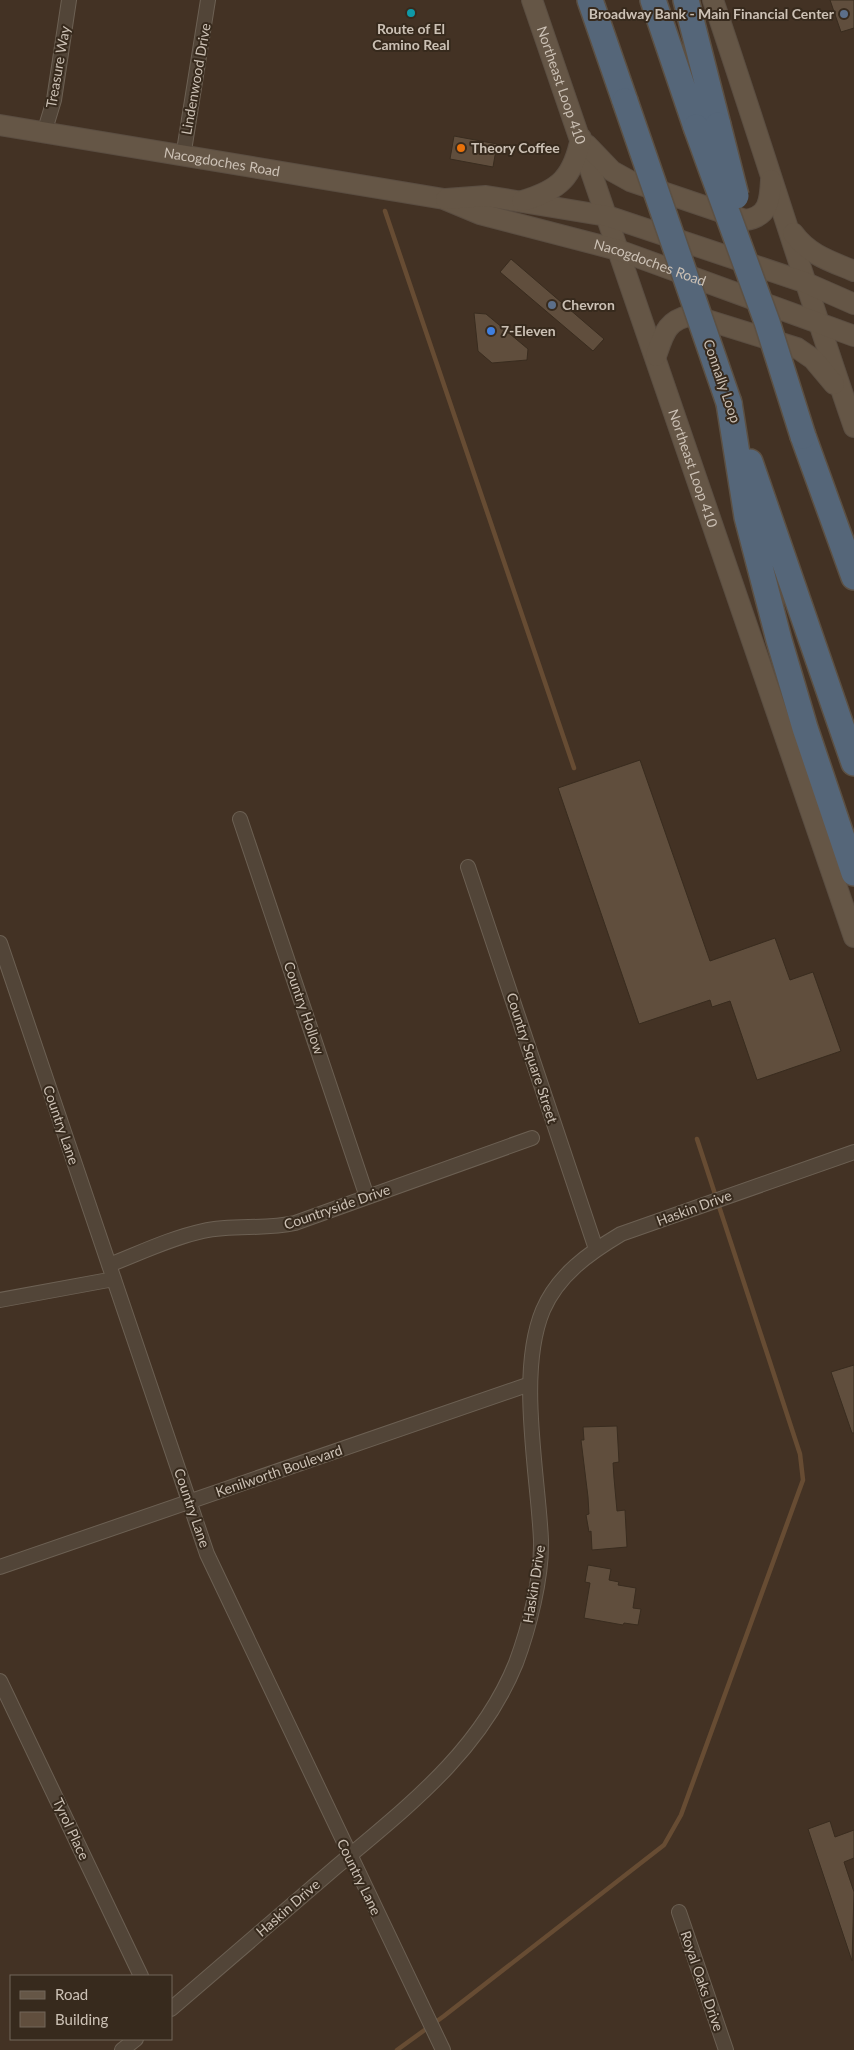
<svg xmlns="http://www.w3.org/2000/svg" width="854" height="2050" font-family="Lato,sans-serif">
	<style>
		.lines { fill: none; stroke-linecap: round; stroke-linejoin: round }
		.stream { stroke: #674c33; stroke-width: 4.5 }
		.building { fill: #604e3d; stroke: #392c1f }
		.street-casing { stroke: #6c6053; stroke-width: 16 }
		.secondary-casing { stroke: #5b4e42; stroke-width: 22 }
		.highway-casing { stroke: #5c5043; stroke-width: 28 }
		.street { stroke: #524538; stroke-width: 14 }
		.secondary { stroke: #655646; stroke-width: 20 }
		.highway { stroke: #556679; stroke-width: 25 }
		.highway-bridge-casing { stroke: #5c5043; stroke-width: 28; stroke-linecap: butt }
		.highway-bridge { stroke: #556679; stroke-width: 25 }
		.culture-dot { fill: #0f9aa8; stroke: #372a1d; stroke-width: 2 }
		.service-dot { fill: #5c6f8a; stroke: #372a1d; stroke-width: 2 }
		.food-dot { fill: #e8710a; stroke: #372a1d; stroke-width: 2 }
		.shop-dot { fill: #3f7fe0; stroke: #372a1d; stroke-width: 2 }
		.labels { text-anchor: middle; stroke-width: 4; stroke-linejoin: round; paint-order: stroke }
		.poi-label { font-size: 14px; font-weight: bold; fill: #ccc1b5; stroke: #372a1d; text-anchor: start }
		.street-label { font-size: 14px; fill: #ccc1b5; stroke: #372a1d }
	</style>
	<rect width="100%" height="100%" fill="#433224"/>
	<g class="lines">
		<!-- stream -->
		<path class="stream" d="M 385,211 L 574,768
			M 397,2050 L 444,2016 L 664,1845 L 681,1815 L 803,1480 L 800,1454 L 697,1139"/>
	</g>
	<!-- building -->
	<path class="building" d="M 830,0 L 854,0 L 854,28 L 841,32 Z
		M 454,136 L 497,144 L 493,167 L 450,159 Z
		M 511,259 L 604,339 L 593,351 L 500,272 Z
		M 474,313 L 486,314 L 528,349 L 527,360 L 492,363 L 478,351 Z
		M 640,760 L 710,961 L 775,938 L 790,980 L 813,972 L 841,1051 L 757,1080 L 730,1001 L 712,1007 L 710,1000 L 639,1024 L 558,788 Z
		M 854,1365 L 854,1433 L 852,1433 L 831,1372 Z
		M 617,1426 L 619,1462 L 613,1463 L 614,1478 L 617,1511 L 625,1510 L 627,1547 L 592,1550 L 591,1531 L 589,1532 L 586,1515 L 589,1514 L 588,1497 L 581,1440 L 584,1440 L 583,1427 Z
		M 588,1565 L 611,1569 L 609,1580 L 619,1582 L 618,1585 L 636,1588 L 633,1608 L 641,1609 L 638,1625 L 624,1623 L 623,1625 L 584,1618 L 590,1583 L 585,1582 Z
		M 830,1821 L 835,1837 L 854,1830 L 854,1858 L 844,1862 L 854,1892 L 852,1961 L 808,1829 Z"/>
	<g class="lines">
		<defs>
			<path id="street" d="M 44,133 L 54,100 L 69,0
				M 183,157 L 208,0
				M 240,819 L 367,1197
				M 468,867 L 596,1249
				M 0,943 L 207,1554 L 443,2050
				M 109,1265 C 140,1253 171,1238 203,1231 C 234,1224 263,1230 295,1223 L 532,1138
				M 0,1300 L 114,1279
				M 0,1567 L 530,1384
				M 0,1681 L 141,1976
				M 679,1912 L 726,2050
				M 171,2009 C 226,1962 281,1915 336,1867 C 407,1807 480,1752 516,1663 C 529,1628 542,1578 541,1540 C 538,1473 517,1372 543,1310 C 558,1275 589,1253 621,1234 L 854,1152
				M 122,2050 L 136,2039"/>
			<g id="secondary">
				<path id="s1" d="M 532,0 L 854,937"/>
				<path d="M 713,0 C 761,142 805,285 854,427"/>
				<path id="s2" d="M 0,125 L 444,199 L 480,214 L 618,250 L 854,336"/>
				<path d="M 587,145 L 612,171 L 630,181 L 745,220 C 769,217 770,200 771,180"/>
				<path d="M 446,199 L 486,196 L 607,216 L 804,282 L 854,304"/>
				<path d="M 522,201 C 560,190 573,177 581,138"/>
				<path d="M 793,233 C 809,255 830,261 854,271"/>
				<path d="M 656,356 C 664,333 666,321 691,315 L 797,348 L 813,359 L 834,384"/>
			</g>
			<path id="highway" d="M 590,0 L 625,101
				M 653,0 L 696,127
				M 686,0 L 718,125
				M 729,403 L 747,517 L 779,640 L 805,728 L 854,873
				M 803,436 L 854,577
				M 750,462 L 854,763"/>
		</defs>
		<!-- street casing -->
		<use href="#street" class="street-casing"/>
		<!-- secondary casing -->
		<use href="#secondary" class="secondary-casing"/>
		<!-- highway casing -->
		<use href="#highway" class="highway-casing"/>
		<!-- street -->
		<use href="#street" class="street"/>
		<!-- secondary -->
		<use href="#secondary" class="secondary"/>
		<!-- highway -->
		<use href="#highway" class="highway"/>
		<defs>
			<path id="highway-bridge" d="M 625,101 L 729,403
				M 718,125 L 736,196
				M 696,127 L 767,322 L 803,436"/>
		</defs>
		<!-- highway-bridge casing -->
		<use href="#highway-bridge" class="highway-bridge-casing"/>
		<!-- highway-bridge -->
		<use href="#highway-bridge" class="highway-bridge"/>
	</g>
	<!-- markers -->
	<circle class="culture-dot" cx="411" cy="13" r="5"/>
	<g class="service-dot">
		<circle cx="844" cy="14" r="5"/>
		<circle cx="552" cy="305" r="5"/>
	</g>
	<circle class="food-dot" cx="461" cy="148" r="5"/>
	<circle class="shop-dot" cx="491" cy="331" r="5"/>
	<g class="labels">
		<!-- poi labels -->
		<g class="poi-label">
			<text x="834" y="19" text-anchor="end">Broadway Bank - Main Financial Center</text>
			<text x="411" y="34" text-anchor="middle">Route of El<tspan x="411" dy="16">Camino Real</tspan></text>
			<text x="471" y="153">Theory Coffee</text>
			<text x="562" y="310">Chevron</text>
			<text x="501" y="336">7-Eleven</text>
		</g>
		<!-- street labels -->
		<g class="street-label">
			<text transform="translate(58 67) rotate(-80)" y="5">Treasure Way</text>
			<text transform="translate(196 79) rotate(-80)" y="5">Lindenwood Drive</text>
			<text dy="5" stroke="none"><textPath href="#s1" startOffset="90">Northeast Loop 410</textPath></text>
			<text dy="5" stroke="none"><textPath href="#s2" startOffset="225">Nacogdoches Road</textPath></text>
			<text dy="5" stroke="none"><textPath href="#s2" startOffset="666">Nacogdoches Road</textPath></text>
			<text transform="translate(722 381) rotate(71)" y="5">Connally Loop</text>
			<text dy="5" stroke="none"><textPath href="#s1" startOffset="495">Northeast Loop 410</textPath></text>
			<text transform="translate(304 1008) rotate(71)" y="5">Country Hollow</text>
			<text transform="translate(532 1058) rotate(72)" y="5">Country Square Street</text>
			<text transform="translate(61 1125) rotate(71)" y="5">Country Lane</text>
			<text transform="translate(337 1207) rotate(-19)" y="5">Countryside Drive</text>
			<text transform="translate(694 1208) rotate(-20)" y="5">Haskin Drive</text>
			<text transform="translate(279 1471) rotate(-19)" y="5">Kenilworth Boulevard</text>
			<text transform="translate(192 1508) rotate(71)" y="5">Country Lane</text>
			<text transform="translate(534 1584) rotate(-81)" y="5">Haskin Drive</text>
			<text transform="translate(71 1829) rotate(65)" y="5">Tyrol Place</text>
			<text transform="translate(359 1877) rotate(64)" y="5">Country Lane</text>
			<text transform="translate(288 1908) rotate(-41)" y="5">Haskin Drive</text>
			<text transform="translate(702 1981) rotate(71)" y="5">Royal Oaks Drive</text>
		</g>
	</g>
	<!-- legend -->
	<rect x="10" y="1975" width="162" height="65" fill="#372a1d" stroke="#73665a"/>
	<rect x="20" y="1991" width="25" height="8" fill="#655646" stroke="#73665a"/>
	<text x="55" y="2000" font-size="15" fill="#ccc1b5">Road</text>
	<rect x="20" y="2012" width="25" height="15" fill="#604e3d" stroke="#73665a"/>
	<text x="55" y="2025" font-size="15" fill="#ccc1b5">Building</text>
</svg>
